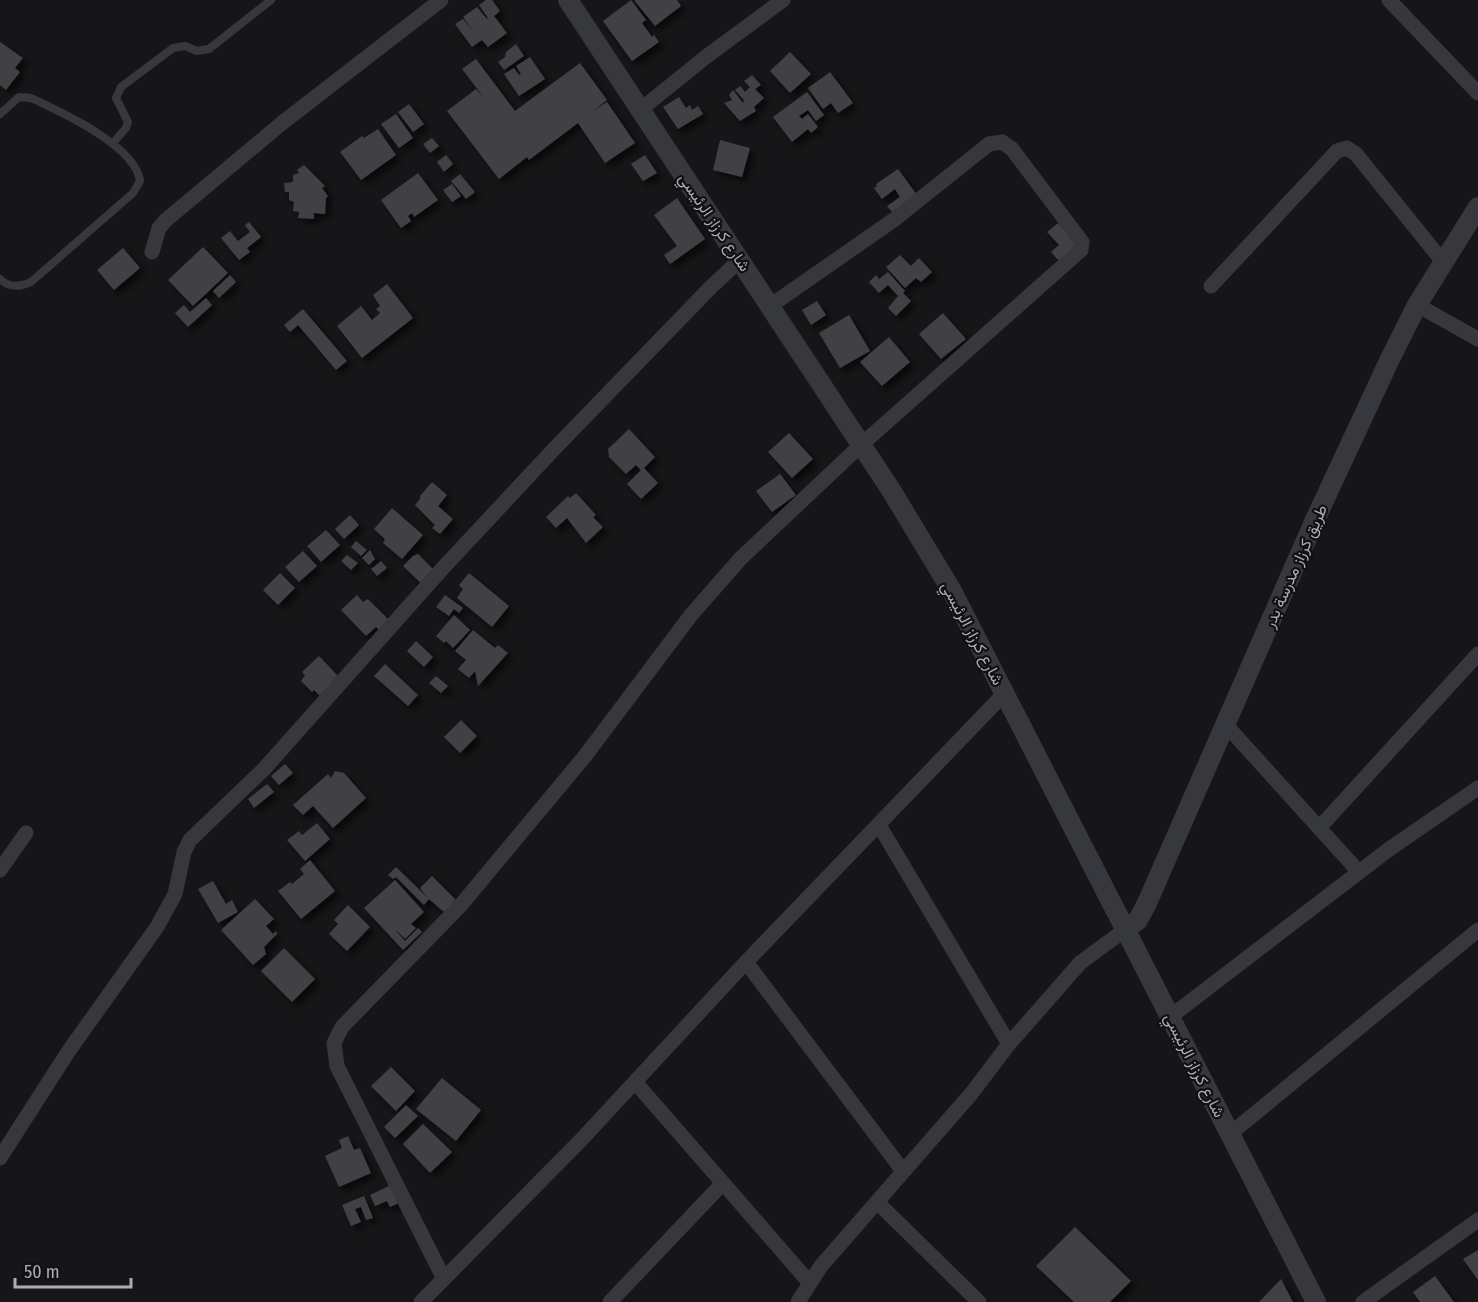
<svg xmlns="http://www.w3.org/2000/svg" width="1478" height="1302" font-family="'Fira Sans Condensed',Vazirmatn,sans-serif">
	<style>
		.building { fill: #404145; filter: url(#shadow) }
		.lines { fill: none; stroke-linecap: round; stroke-linejoin: round }
		.service { stroke: #37383d; stroke-width: 8 }
		.minor { stroke: #37383d; stroke-width: 15 }
		.tertiary { stroke: #37383d; stroke-width: 20 }
		.labels { text-anchor: middle; stroke-width: 4.5; stroke-linejoin: round; paint-order: stroke }
		.street-label { font-size: 16px; fill: #a8adb8; stroke: #111113 }
	</style>
	<defs>
		<filter id="shadow"><feDropShadow dx="5" dy="5" stdDeviation="3" flood-color="#0009"/></filter>
	</defs>
	<rect width="100%" height="100%" fill="#161618"/>
	<!-- building -->
	<path class="building" d="M 486,0 L 492,0 L 500,11 L 494,16 L 507,33 L 488,47 L 482,40 L 472,47 L 455,24 L 463,19 L 473,31 L 463,17 L 477,7 L 487,19 L 488,18 L 479,5 Z
		M 631,0 L 646,20 L 642,23 L 652,37 L 654,35 L 659,42 L 632,61 L 603,21 Z
		M 634,0 L 677,0 L 681,6 L 655,26 Z
		M 0,42 L 23,58 L 15,68 L 20,72 L 6,90 L 0,85 Z
		M 516,44 L 524,56 L 504,70 L 498,62 L 505,57 L 506,52 Z
		M 790,52 L 811,74 L 790,93 L 770,71 Z
		M 530,57 L 545,79 L 519,96 L 504,74 L 514,68 L 519,75 L 521,74 L 516,66 Z
		M 476,59 L 515,111 L 580,63 L 607,100 L 593,111 L 607,102 L 635,143 L 605,163 L 578,123 L 529,160 L 527,157 L 499,179 L 447,111 L 476,89 L 485,99 L 462,69 Z
		M 830,72 L 853,103 L 838,113 L 831,103 L 823,109 L 808,88 Z
		M 752,75 L 761,85 L 755,89 L 764,98 L 754,107 L 756,111 L 740,121 L 724,103 L 732,100 L 729,95 L 733,90 L 743,103 L 744,100 L 735,90 L 740,86 L 745,92 L 750,87 L 744,81 Z
		M 807,92 L 824,115 L 816,121 L 808,110 L 799,116 L 802,119 L 808,114 L 818,127 L 811,133 L 808,129 L 792,142 L 773,117 Z
		M 679,97 L 686,108 L 690,105 L 692,110 L 698,106 L 703,114 L 678,129 L 663,107 Z
		M 409,104 L 424,124 L 413,132 L 398,112 Z
		M 396,114 L 413,138 L 399,148 L 381,124 Z
		M 378,129 L 396,155 L 361,180 L 340,152 L 362,136 L 364,138 Z
		M 432,138 L 439,146 L 430,153 L 423,144 Z
		M 720,140 L 750,148 L 742,177 L 713,170 Z
		M 446,155 L 453,164 L 444,172 L 437,162 Z
		M 645,155 L 657,173 L 643,181 L 631,164 Z
		M 304,165 L 325,186 L 322,188 L 328,196 L 326,198 L 325,214 L 314,213 L 314,219 L 298,218 L 299,212 L 293,211 L 294,202 L 289,200 L 289,192 L 285,192 L 284,183 L 293,182 L 293,175 L 299,173 L 297,170 Z
		M 898,169 L 917,195 L 892,212 L 887,206 L 900,197 L 895,189 L 882,199 L 874,188 L 877,186 L 876,184 Z
		M 418,173 L 438,200 L 414,217 L 412,213 L 408,216 L 411,221 L 401,228 L 381,200 Z
		M 460,174 L 475,192 L 466,199 L 451,181 Z
		M 452,184 L 461,196 L 452,202 L 443,190 Z
		M 677,198 L 705,239 L 670,264 L 664,255 L 677,246 L 654,215 Z
		M 249,222 L 261,237 L 247,248 L 250,252 L 239,260 L 221,238 L 230,231 L 238,241 L 250,232 L 245,225 Z
		M 1058,223 L 1077,245 L 1059,261 L 1051,252 L 1059,245 L 1047,232 Z
		M 203,247 L 228,273 L 193,306 L 168,280 Z
		M 123,248 L 140,268 L 114,290 L 97,270 Z
		M 900,255 L 911,266 L 919,258 L 932,272 L 921,282 L 916,278 L 905,288 L 886,267 Z
		M 888,272 L 905,291 L 903,293 L 911,301 L 896,316 L 888,308 L 898,296 L 888,285 L 879,293 L 869,282 L 876,275 L 879,279 Z
		M 230,275 L 236,282 L 219,298 L 213,291 Z
		M 387,284 L 413,318 L 362,358 L 337,326 L 361,306 L 372,320 L 380,313 L 376,309 L 380,306 L 373,295 Z
		M 206,298 L 212,305 L 188,327 L 175,313 L 184,305 L 190,312 Z
		M 817,301 L 826,315 L 811,325 L 802,310 Z
		M 303,309 L 347,361 L 336,370 L 298,325 L 290,332 L 284,325 Z
		M 943,313 L 966,339 L 941,359 L 919,334 Z
		M 849,315 L 870,351 L 840,368 L 819,333 Z
		M 889,337 L 910,362 L 882,386 L 860,362 Z
		M 629,429 L 655,457 L 644,468 L 658,483 L 641,499 L 627,484 L 641,470 L 636,465 L 626,474 L 609,457 L 608,449 Z
		M 789,433 L 813,459 L 792,478 L 768,452 Z
		M 780,474 L 796,495 L 772,512 L 756,491 Z
		M 432,482 L 447,495 L 438,506 L 453,519 L 440,534 L 432,528 L 435,525 L 415,505 L 420,499 L 420,496 Z
		M 576,493 L 596,515 L 593,517 L 603,527 L 586,543 L 567,518 L 556,528 L 546,517 L 568,496 L 570,498 Z
		M 392,508 L 423,535 L 402,559 L 383,543 L 385,539 L 374,529 Z
		M 350,515 L 359,525 L 344,539 L 335,529 Z
		M 326,530 L 340,545 L 321,562 L 307,546 Z
		M 356,541 L 367,550 L 361,556 L 351,547 Z
		M 370,550 L 375,559 L 369,565 L 362,558 Z
		M 303,551 L 317,566 L 299,582 L 285,567 Z
		M 418,554 L 436,572 L 423,585 L 403,566 L 413,556 Z
		M 347,555 L 358,563 L 351,570 L 341,561 Z
		M 381,561 L 387,568 L 377,576 L 371,569 Z
		M 280,573 L 295,588 L 278,605 L 263,590 Z
		M 469,573 L 509,606 L 492,627 L 457,598 L 463,589 L 459,585 Z
		M 357,595 L 363,602 L 368,599 L 390,621 L 380,631 L 376,627 L 366,636 L 341,610 Z
		M 445,595 L 463,608 L 459,613 L 454,609 L 449,616 L 436,607 Z
		M 454,615 L 470,630 L 453,648 L 446,641 L 444,643 L 436,636 Z
		M 473,630 L 495,648 L 498,645 L 508,653 L 478,686 L 475,671 L 469,678 L 458,669 L 466,660 L 455,651 Z
		M 416,641 L 433,657 L 424,667 L 407,651 Z
		M 319,656 L 340,678 L 320,696 L 314,690 L 312,692 L 301,681 L 305,675 L 302,672 Z
		M 385,664 L 418,695 L 408,706 L 374,676 Z
		M 436,676 L 448,686 L 441,693 L 429,683 Z
		M 461,720 L 477,736 L 460,753 L 444,737 Z
		M 285,764 L 293,773 L 279,785 L 271,776 Z
		M 335,771 L 344,773 L 366,798 L 333,828 L 313,806 L 303,815 L 293,805 L 328,774 L 331,778 Z
		M 267,784 L 274,792 L 254,808 L 248,799 Z
		M 317,823 L 330,839 L 305,861 L 287,840 L 299,831 L 302,835 Z
		M 310,860 L 335,891 L 301,919 L 278,891 L 290,882 L 292,884 L 304,874 L 300,869 Z
		M 396,867 L 428,898 L 420,888 L 432,876 L 456,900 L 444,912 L 429,899 L 424,905 L 396,877 L 393,879 L 388,875 Z
		M 395,880 L 424,912 L 411,924 L 416,928 L 405,939 L 397,931 L 396,931 L 405,941 L 418,928 L 422,932 L 403,950 L 364,908 Z
		M 213,881 L 226,904 L 232,900 L 238,912 L 218,923 L 198,889 Z
		M 255,899 L 274,919 L 266,926 L 273,934 L 276,931 L 277,934 L 264,947 L 266,954 L 253,965 L 221,930 Z
		M 348,905 L 370,927 L 347,951 L 329,934 L 338,924 L 334,920 Z
		M 284,948 L 315,979 L 292,1002 L 261,971 Z
		M 391,1067 L 415,1091 L 396,1111 L 371,1086 Z
		M 442,1078 L 481,1110 L 456,1141 L 416,1109 Z
		M 406,1105 L 418,1116 L 395,1138 L 384,1127 Z
		M 423,1124 L 452,1152 L 430,1173 L 403,1144 Z
		M 348,1136 L 354,1150 L 360,1148 L 371,1173 L 339,1187 L 325,1156 L 342,1148 L 339,1140 Z
		M 391,1185 L 399,1203 L 390,1207 L 387,1201 L 375,1206 L 370,1195 Z
		M 364,1196 L 373,1218 L 366,1220 L 361,1207 L 355,1209 L 361,1222 L 351,1226 L 342,1205 Z
		M 1075,1227 L 1131,1281 L 1110,1302 L 1074,1302 L 1036,1266 Z
		M 1478,1250 L 1478,1280 L 1463,1259 Z
		M 1435,1276 L 1454,1302 L 1420,1302 L 1413,1292 Z
		M 1281,1279 L 1293,1302 L 1259,1302 Z"/>
	<g class="lines">
		<!-- service -->
		<path class="service" d="M 0,114 L 19,97 L 31,98 C 61,112 136,146 140,181 L 133,193 L 31,282 C 20,287 9,288 0,279
			M 113,143 L 126,128 L 128,122 L 116,98 L 121,87 L 173,48 L 185,46 L 197,51 L 209,49 L 271,0"/>
		<!-- minor -->
		<path class="minor" d="M 1389,0 L 1478,93
			M 640,110 L 707,56 L 783,0
			M 152,252 L 159,228 L 166,220 L 282,123 L 441,0
			M 1211,286 L 1337,151 L 1347,148 L 1356,154 L 1444,263
			M 1417,305 L 1478,339
			M 1226,725 L 1359,872
			M 879,825 L 1009,1044
			M 1319,828 L 1478,654
			M 0,870 L 26,833
			M 746,962 L 903,1171
			M 1170,1017 L 1388,850 L 1478,788
			M 635,1082 L 809,1282
			M 1230,1134 L 1478,930
			M 0,1158 L 68,1052 L 157,927 L 175,894 L 184,852 L 190,840 L 264,769 L 442,569 L 555,448 L 711,287 L 741,259
			M 877,1202 L 979,1302
			M 444,1279 L 337,1066 L 334,1043 L 342,1027 L 460,906 L 585,756 L 691,615 L 741,558 L 861,445 L 1081,250 L 1082,242 L 1012,149 L 1002,142 L 989,144 L 895,219 L 770,306
			M 421,1302 L 581,1140 L 746,962 L 1005,693
			M 610,1302 L 723,1183
			M 798,1302 L 821,1266 L 971,1094 L 1009,1044 L 1080,963 L 1126,929
			M 1363,1302 L 1478,1220"/>
		<!-- tertiary -->
		<path class="tertiary" d="M 568,0 L 891,490 L 952,591 L 1316,1302
			M 1126,929 L 1138,920 L 1147,903 L 1314,522 L 1389,361 L 1417,305 L 1478,207"/>
	</g>
	<g class="labels">
		<!-- street labels -->
		<g class="street-label">
			<text transform="translate(715 222) rotate(56)" y="6">شارع كرزاز الرئيسي</text>
			<text transform="translate(1295 566) rotate(-66)" y="6">طريق كرزاز مدرسة بدر</text>
			<text transform="translate(973 633) rotate(62)" y="6">شارع كرزاز الرئيسي</text>
			<text transform="translate(1195 1065) rotate(63)" y="6">شارع كرزاز الرئيسي</text>
		</g>
	</g>
	<!-- scale -->
	<path d="M15 1278v9h116v-9" fill="none" stroke="#a8adb8" stroke-width="3"/>
	<text x="24" y="1278" font-size="18" fill="#a8adb8" stroke="#111113" stroke-width="4.5" paint-order="stroke">50 m</text>
</svg>
